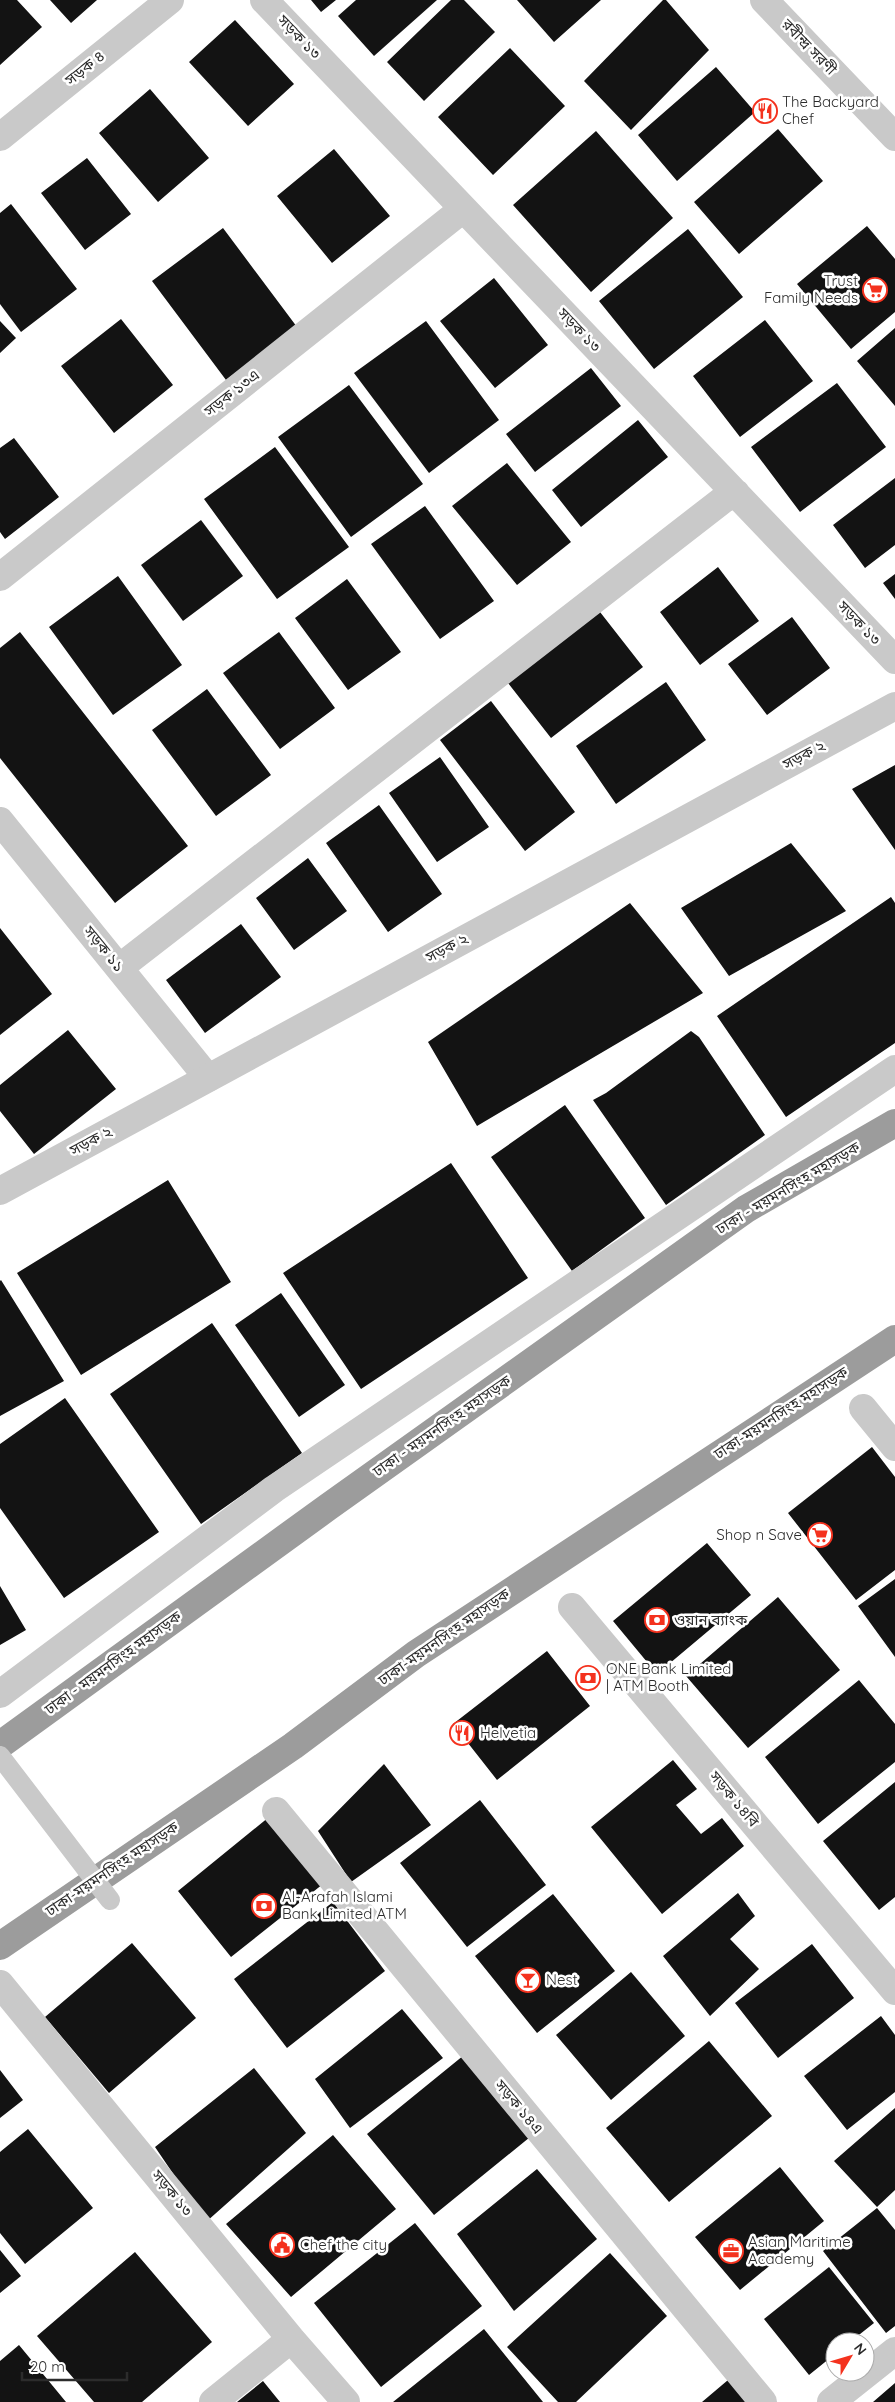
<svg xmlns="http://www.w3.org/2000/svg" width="895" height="2402" font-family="Quicksand,'Noto Sans Bengali',sans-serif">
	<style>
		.building { fill: #131313 }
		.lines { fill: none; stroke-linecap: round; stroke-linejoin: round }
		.minor { stroke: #c9c9c9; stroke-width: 28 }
		.tertiary { stroke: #c9c9c9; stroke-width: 28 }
		.trunk { stroke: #9c9c9c; stroke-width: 28 }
		.pedestrian-bridge { stroke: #c9c9c9; stroke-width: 20 }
		.labels { text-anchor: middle; stroke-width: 5; stroke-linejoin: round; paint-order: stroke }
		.street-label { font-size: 15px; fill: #2c2c2c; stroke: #fff }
		.poi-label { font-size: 15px; fill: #2c2c2c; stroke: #fff; text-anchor: start }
	</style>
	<rect width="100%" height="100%" fill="#fff"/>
	<!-- building -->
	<path class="building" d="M 0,0 L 17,0 L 42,27 L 0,65 Z
		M 50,0 L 97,0 L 71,23 Z
		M 311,0 L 336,0 L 321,12 Z
		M 356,0 L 437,0 L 374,56 L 338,16 Z
		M 451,0 L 464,0 L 495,32 L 424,101 L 387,62 Z
		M 517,0 L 601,0 L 554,42 Z
		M 663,0 L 666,0 L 709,50 L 631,130 L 584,81 Z
		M 235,20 L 294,84 L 248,126 L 189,62 Z
		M 510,48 L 565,106 L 493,175 L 438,117 Z
		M 716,67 L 755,112 L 677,181 L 638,135 Z
		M 150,89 L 209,158 L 158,202 L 99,133 Z
		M 778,129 L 823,181 L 739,254 L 694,202 Z
		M 596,131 L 673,218 L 591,292 L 513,205 Z
		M 334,149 L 390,216 L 332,263 L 277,196 Z
		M 87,158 L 131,214 L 85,250 L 41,193 Z
		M 11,204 L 77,289 L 21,332 L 0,304 L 0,213 Z
		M 867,226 L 895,259 L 895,312 L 851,349 L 797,284 Z
		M 223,228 L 297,327 L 226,380 L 152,281 Z
		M 688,229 L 743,297 L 654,369 L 599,301 Z
		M 494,278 L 548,345 L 495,388 L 440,321 Z
		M 121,319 L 173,385 L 114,433 L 61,366 Z
		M 765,320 L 813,381 L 740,437 L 693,376 Z
		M 0,321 L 16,338 L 0,353 Z
		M 426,321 L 499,420 L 429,473 L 354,373 Z
		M 895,328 L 895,406 L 857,361 Z
		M 591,368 L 621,406 L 535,472 L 506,434 Z
		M 837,383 L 886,447 L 800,512 L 751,447 Z
		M 349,385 L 423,484 L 351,537 L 278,437 Z
		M 638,420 L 668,457 L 581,527 L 552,490 Z
		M 14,438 L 59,497 L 5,539 L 0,532 L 0,448 Z
		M 275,447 L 349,547 L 277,599 L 204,499 Z
		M 507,463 L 571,542 L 517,585 L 452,506 Z
		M 895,478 L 895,545 L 865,568 L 833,525 Z
		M 425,506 L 494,601 L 440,639 L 371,544 Z
		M 201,520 L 243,576 L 183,621 L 141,565 Z
		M 718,567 L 759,621 L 700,665 L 660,612 Z
		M 895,574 L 895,599 L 883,583 Z
		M 118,576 L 182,665 L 113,715 L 49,627 Z
		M 347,579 L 401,652 L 348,690 L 295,618 Z
		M 600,612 L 643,667 L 551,738 L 508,683 Z
		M 792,617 L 830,668 L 767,715 L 728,664 Z
		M 20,632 L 188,846 L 115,903 L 0,758 L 0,648 Z
		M 279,632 L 335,708 L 280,749 L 223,673 Z
		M 666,682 L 706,740 L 616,804 L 576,746 Z
		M 207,689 L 271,775 L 216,816 L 152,730 Z
		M 491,701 L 575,812 L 525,851 L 440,740 Z
		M 440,757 L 489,827 L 437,862 L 389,793 Z
		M 895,765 L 895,850 L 852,789 Z
		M 379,805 L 442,894 L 388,932 L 326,843 Z
		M 791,843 L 846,911 L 729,976 L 681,908 Z
		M 308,858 L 347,911 L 294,950 L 256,898 Z
		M 891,897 L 895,903 L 895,1043 L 786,1117 L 717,1016 Z
		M 630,903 L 703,993 L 477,1126 L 428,1042 Z
		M 241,924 L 281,977 L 205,1033 L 166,980 Z
		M 0,928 L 52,994 L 0,1035 Z
		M 68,1030 L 116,1089 L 34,1154 L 0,1111 L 0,1085 Z
		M 691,1031 L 699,1037 L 765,1135 L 666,1205 L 593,1100 L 606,1093 Z
		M 565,1105 L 645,1218 L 572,1271 L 491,1157 Z
		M 451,1163 L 528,1278 L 361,1389 L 283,1273 Z
		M 168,1180 L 231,1282 L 81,1375 L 17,1273 Z
		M 1,1280 L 64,1381 L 0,1416 L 0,1281 Z
		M 281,1293 L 345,1385 L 299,1417 L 235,1325 Z
		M 212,1323 L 302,1453 L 201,1524 L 110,1394 Z
		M 65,1398 L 159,1532 L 64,1598 L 0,1508 L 0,1444 Z
		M 872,1447 L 895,1477 L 895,1570 L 856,1600 L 788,1513 Z
		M 707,1543 L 751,1595 L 657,1674 L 613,1621 Z
		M 895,1579 L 895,1657 L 858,1606 Z
		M 0,1586 L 26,1630 L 0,1645 Z
		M 778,1597 L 840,1670 L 748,1748 L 686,1676 Z
		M 547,1651 L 590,1706 L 497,1780 L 453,1724 Z
		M 859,1680 L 895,1724 L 895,1762 L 818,1824 L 765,1757 Z
		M 673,1760 L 697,1789 L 676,1805 L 701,1834 L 722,1818 L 744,1846 L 662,1914 L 591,1827 Z
		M 384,1764 L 431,1825 L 351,1882 L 318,1831 Z
		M 895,1782 L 895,1897 L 879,1910 L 823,1841 Z
		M 480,1800 L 546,1885 L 467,1947 L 400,1863 Z
		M 269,1817 L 323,1884 L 231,1957 L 178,1891 Z
		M 738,1893 L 755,1916 L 730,1939 L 759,1969 L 710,2016 L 663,1956 Z
		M 553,1894 L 615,1971 L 537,2033 L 475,1956 Z
		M 333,1902 L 385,1971 L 287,2048 L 234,1979 Z
		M 132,1943 L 196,2018 L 109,2093 L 45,2017 Z
		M 812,1944 L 854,1998 L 778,2058 L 735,2003 Z
		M 631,1972 L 685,2036 L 611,2100 L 556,2035 Z
		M 402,2009 L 443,2058 L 350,2128 L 315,2079 Z
		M 881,2016 L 895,2035 L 895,2092 L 847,2130 L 804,2076 Z
		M 709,2041 L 772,2116 L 669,2202 L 606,2128 Z
		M 469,2051 L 535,2133 L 434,2215 L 367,2134 Z
		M 254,2068 L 306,2133 L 206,2222 L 155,2147 Z
		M 0,2070 L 23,2100 L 0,2118 Z
		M 895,2108 L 895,2190 L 877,2207 L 834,2161 Z
		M 28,2129 L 93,2208 L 25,2264 L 0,2233 L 0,2152 Z
		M 333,2135 L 396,2209 L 291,2297 L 226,2224 Z
		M 780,2167 L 824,2221 L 740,2290 L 695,2237 Z
		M 537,2169 L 597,2239 L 514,2311 L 457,2234 Z
		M 877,2208 L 895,2230 L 895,2326 L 886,2333 L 823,2251 Z
		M 415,2223 L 482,2306 L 381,2387 L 314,2303 Z
		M 0,2250 L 21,2276 L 0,2293 Z
		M 135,2252 L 212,2342 L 142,2402 L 94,2402 L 37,2336 Z
		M 610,2253 L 667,2316 L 576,2402 L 558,2402 L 507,2347 Z
		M 829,2267 L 874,2323 L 850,2342 L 835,2342 L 835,2354 L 809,2375 L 764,2319 Z
		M 484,2329 L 543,2402 L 393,2402 Z
		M 19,2345 L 66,2402 L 0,2402 L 0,2361 Z
		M 728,2380 L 746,2402 L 702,2402 Z
		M 263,2381 L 280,2402 L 237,2402 Z
		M 895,2383 L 895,2402 L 873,2402 Z"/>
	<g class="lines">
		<!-- minor -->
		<path class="minor" d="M 264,0 L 895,660
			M 0,137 L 170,0
			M 0,577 L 463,209
			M 0,821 L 208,1078
			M 119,968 L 724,499 L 736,493
			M 863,1408 L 895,1447
			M 572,1607 L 895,1991
			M 0,1694 L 274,1489 L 895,1069
			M 276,1811 L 763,2402
			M 0,1984 L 291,2339 L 346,2402
			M 213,2402 L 291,2339
			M 831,2402 L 895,2351"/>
		<!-- tertiary -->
		<path class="tertiary" d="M 764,0 L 895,137
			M 0,1191 L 895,706"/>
		<!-- trunk -->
		<path class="trunk" d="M 0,1745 L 328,1507 L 746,1209 L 895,1123
			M 0,1946 L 293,1746 L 416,1654 L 895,1339"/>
		<!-- pedestrian-bridge -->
		<path class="pedestrian-bridge" d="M 0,1756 L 110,1900"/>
	</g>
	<!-- icons -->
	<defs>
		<symbol id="restaurant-ring" viewBox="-11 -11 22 22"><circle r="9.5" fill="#fff" stroke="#f4321e" stroke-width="1.5"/><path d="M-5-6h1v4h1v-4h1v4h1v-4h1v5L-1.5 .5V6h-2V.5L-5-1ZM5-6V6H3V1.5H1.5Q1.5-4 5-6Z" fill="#f4321e"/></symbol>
		<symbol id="supermarket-ring" viewBox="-11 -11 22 22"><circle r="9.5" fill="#fff" stroke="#f4321e" stroke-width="1.5"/><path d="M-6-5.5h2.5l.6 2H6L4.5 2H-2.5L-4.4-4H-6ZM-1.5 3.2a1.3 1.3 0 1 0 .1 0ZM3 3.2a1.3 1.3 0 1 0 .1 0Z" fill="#f4321e"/></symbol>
		<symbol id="bank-ring" viewBox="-11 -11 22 22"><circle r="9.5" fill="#fff" stroke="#f4321e" stroke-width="1.5"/><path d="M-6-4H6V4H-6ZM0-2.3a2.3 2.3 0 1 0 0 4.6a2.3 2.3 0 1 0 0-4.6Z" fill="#f4321e"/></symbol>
		<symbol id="bar-ring" viewBox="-11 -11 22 22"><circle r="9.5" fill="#fff" stroke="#f4321e" stroke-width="1.5"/><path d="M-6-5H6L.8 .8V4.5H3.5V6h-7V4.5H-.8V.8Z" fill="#f4321e"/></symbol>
		<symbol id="civic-ring" viewBox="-11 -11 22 22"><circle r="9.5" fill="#fff" stroke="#f4321e" stroke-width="1.5"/><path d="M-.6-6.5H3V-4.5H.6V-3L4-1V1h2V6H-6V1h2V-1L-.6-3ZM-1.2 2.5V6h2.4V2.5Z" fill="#f4321e"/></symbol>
		<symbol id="office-ring" viewBox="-11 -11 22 22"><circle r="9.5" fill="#fff" stroke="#f4321e" stroke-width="1.5"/><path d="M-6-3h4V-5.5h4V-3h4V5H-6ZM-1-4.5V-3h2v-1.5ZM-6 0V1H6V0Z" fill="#f4321e"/></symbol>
	</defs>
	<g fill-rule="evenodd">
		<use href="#restaurant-ring" x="751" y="97" width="28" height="28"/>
		<use href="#supermarket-ring" x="861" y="276" width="28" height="28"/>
		<use href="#supermarket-ring" x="806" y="1521" width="28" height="28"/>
		<use href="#bank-ring" x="643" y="1606" width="28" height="28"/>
		<use href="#bank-ring" x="574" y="1664" width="28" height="28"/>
		<use href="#restaurant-ring" x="448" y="1719" width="28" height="28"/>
		<use href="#bank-ring" x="250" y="1892" width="28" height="28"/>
		<use href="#bar-ring" x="514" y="1966" width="28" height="28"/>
		<use href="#civic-ring" x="268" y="2231" width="28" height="28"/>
		<use href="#office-ring" x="717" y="2237" width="28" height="28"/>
	</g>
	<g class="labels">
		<!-- street labels -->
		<g class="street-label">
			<text transform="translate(299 37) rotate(46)" y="5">সড়ক ১৩</text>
			<text transform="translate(809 47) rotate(46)" y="5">রবীন্দ্র সরণী</text>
			<text transform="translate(85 68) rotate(-39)" y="5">সড়ক ৪</text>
			<text transform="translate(579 330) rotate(46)" y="5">সড়ক ১৩</text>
			<text transform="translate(232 393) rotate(-38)" y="5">সড়ক ১৩এ</text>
			<text transform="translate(859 623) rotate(46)" y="5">সড়ক ১৩</text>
			<text transform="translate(804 755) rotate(-28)" y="5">সড়ক ২</text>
			<text transform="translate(447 948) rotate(-28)" y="5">সড়ক ২</text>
			<text transform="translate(104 949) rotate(51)" y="5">সড়ক ১১</text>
			<text transform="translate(91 1141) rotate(-28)" y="5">সড়ক ২</text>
			<text transform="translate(788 1188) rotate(-31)" y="5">ঢাকা - ময়মনসিংহ মহাসড়ক</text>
			<text transform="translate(781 1413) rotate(-33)" y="5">ঢাকা-ময়মনসিংহ মহাসড়ক</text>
			<text transform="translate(442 1426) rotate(-35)" y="5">ঢাকা - ময়মনসিংহ মহাসড়ক</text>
			<text transform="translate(444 1637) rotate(-35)" y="5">ঢাকা-ময়মনসিংহ মহাসড়ক</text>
			<text transform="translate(113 1663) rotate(-36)" y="5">ঢাকা - ময়মনসিংহ মহাসড়ক</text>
			<text transform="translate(734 1799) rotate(50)" y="5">সড়ক ১৪বি</text>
			<text transform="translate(112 1869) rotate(-34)" y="5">ঢাকা-ময়মনসিংহ মহাসড়ক</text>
			<text transform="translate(519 2107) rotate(50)" y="5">সড়ক ১৪এ</text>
			<text transform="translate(172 2193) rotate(51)" y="5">সড়ক ১৩</text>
		</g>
		<!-- poi labels -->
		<g class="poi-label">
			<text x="782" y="107">The Backyard<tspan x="782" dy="17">Chef</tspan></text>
			<text x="858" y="286" text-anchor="end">Trust<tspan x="858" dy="17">Family Needs</tspan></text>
			<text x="802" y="1540" text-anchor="end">Shop n Save</text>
			<text x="674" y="1625">ওয়ান ব্যাংক</text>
			<text x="606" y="1674">ONE Bank Limited<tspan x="606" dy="17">| ATM Booth</tspan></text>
			<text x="480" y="1738">Helvetia</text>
			<text x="282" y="1902">Al-Arafah Islami<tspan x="282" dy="17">Bank Limited ATM</tspan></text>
			<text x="546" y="1985">Nest</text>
			<text x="748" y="2247">Asian Maritime<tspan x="748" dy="17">Academy</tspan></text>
			<text x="300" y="2250">Chef the city</text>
		</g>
	</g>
	<!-- north arrow -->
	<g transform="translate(850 2357) rotate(52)"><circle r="24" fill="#ffffff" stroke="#ababab"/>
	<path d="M0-4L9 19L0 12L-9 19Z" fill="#f4321e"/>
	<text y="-8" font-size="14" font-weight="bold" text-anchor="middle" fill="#2c2c2c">N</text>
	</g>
	<!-- scale -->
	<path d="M22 2372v8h105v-8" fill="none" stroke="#2c2c2c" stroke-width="2.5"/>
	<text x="30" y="2372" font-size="15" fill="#2c2c2c" stroke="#ffffff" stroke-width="4" paint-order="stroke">20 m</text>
</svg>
